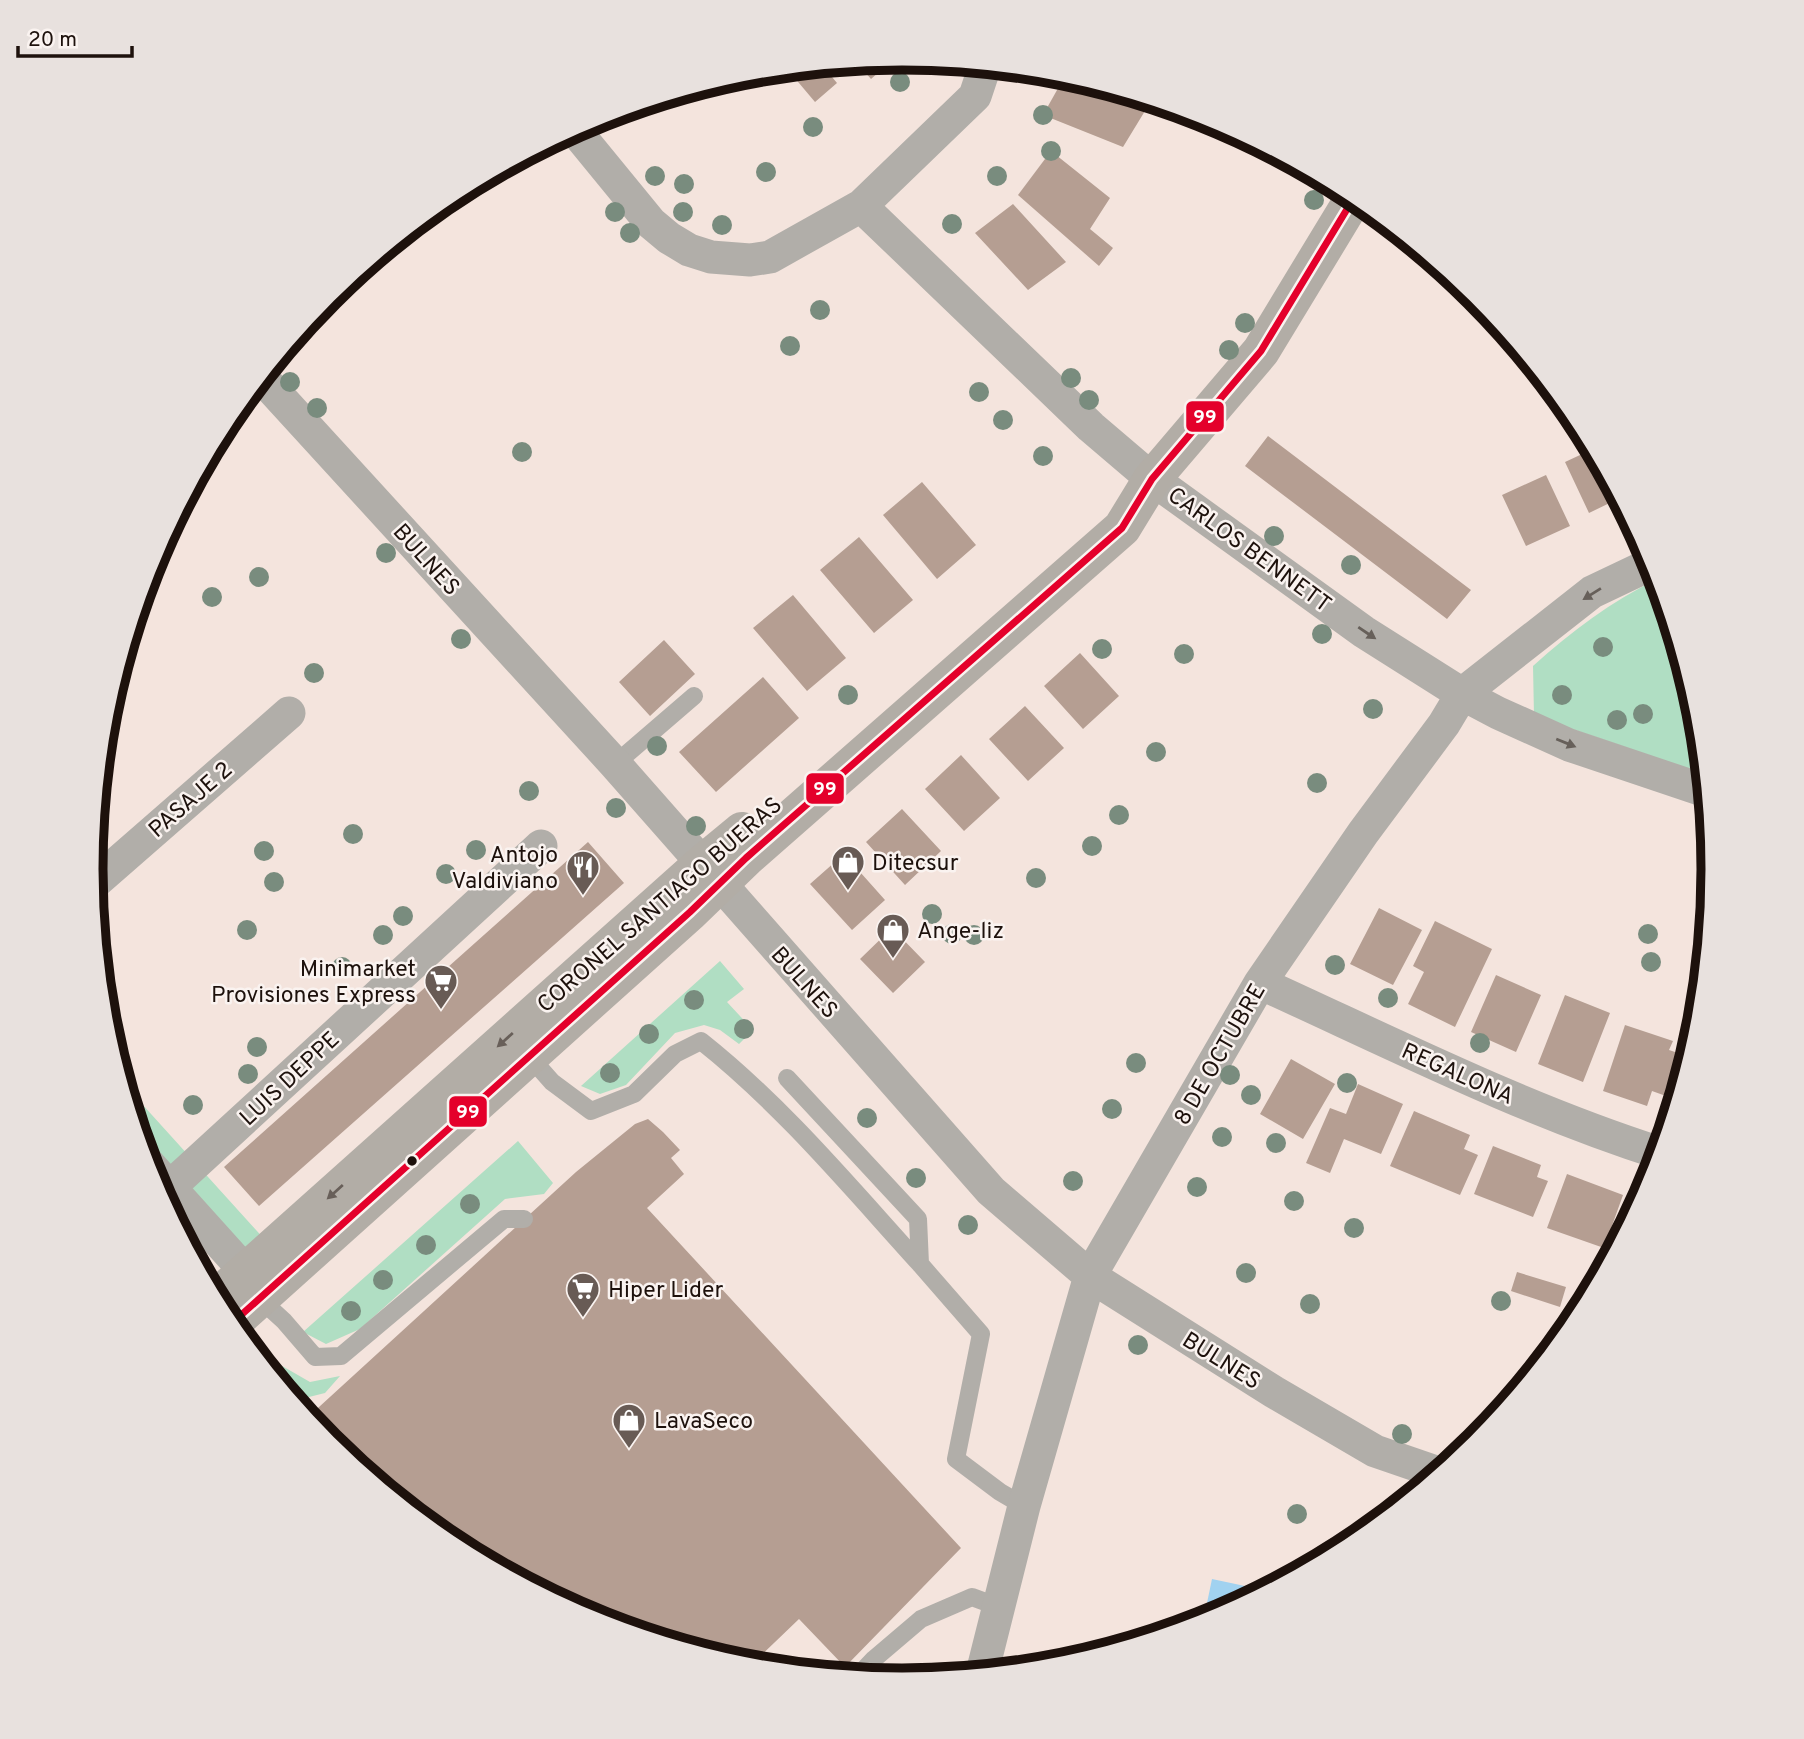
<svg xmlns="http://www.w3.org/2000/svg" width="1804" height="1739" font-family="Overpass,sans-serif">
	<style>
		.green { fill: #b0dec3 }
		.water { fill: #a1d2f0 }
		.building { fill: #b59e92 }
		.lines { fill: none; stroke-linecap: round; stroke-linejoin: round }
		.lane { stroke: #b1aea9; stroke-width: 18 }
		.street { stroke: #b1aea9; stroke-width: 33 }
		.secondary { stroke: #b2ada6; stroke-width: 38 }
		.bus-1-casing { stroke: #faf3f0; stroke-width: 12 }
		.bus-1 { stroke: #e4002b; stroke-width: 7 }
		.tree { fill: #798c7e }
		.oneway { fill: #67605a }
		.oneway2 { fill: #685f59 }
		.bus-dot { fill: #1d110c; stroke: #faf3f0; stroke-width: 2.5 }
		.labels { text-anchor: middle; stroke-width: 5; stroke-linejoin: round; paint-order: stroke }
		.street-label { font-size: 23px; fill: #1d110c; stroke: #faf3f0 }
		.poi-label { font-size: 23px; fill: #1d110c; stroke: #faf3f0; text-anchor: start }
		.rim { fill: none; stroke: #1d110c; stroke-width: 9 }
		.line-badge { stroke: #faf3f0; stroke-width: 2.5 }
		.badge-label { font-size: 19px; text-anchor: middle; font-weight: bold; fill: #fff }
	</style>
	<rect width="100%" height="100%" fill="#f4e4dd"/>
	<!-- green -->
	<path class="green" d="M 1658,579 L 1698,712 L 1704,774 L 1534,716 L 1533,666 C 1572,631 1611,601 1658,579 Z
		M 720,961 L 744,989 L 727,1002 L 753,1030 L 739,1044 L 720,1030 L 704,1025 L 675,1033 L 626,1085 L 600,1094 L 581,1086 Z
		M 123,1083 L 266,1241 L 249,1257 L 138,1133 Z
		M 518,1141 L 553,1183 L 544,1194 L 505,1199 L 360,1329 L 326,1344 L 303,1332 Z
		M 277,1363 L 310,1382 L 340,1376 L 325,1393 L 293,1401 L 268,1371 Z"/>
	<!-- water -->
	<path class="water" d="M 1212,1579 L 1259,1589 L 1257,1596 L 1233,1608 L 1207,1603 Z"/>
	<!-- building -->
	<path class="building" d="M 895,58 L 871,79 L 856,62 Z
		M 835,64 L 827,71 L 837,83 L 815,102 L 788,70 Z
		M 1061,83 L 1148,106 L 1123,147 L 1043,115 Z
		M 1051,151 L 1110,198 L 1090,229 L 1113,248 L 1099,266 L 1018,195 Z
		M 1013,204 L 1066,262 L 1028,290 L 975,233 Z
		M 1268,436 L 1471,590 L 1447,619 L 1245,466 Z
		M 1593,449 L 1620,498 L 1589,513 L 1565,462 Z
		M 1546,475 L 1570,526 L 1526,546 L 1502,495 Z
		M 922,482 L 976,545 L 937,579 L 883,515 Z
		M 859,537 L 913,600 L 874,633 L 820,570 Z
		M 793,595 L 846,658 L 807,691 L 753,628 Z
		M 664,640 L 695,674 L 650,716 L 619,682 Z
		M 1080,653 L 1119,696 L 1083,729 L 1044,686 Z
		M 763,677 L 799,718 L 716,792 L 679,752 Z
		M 1025,706 L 1064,748 L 1028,781 L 989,739 Z
		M 961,755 L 1000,798 L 964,831 L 925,789 Z
		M 902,809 L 941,851 L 905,885 L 866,842 Z
		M 588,842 L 624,883 L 259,1206 L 224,1167 Z
		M 844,854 L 885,900 L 852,930 L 810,884 Z
		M 1379,908 L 1422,930 L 1393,985 L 1350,964 Z
		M 1435,921 L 1492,949 L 1455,1027 L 1408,1004 L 1424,972 L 1413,966 Z
		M 892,928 L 925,962 L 893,993 L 860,959 Z
		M 1496,975 L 1541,995 L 1516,1052 L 1471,1032 Z
		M 1565,995 L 1610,1013 L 1583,1082 L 1538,1064 Z
		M 1625,1025 L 1673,1041 L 1669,1050 L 1681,1054 L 1666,1096 L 1652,1091 L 1647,1106 L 1603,1091 Z
		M 1291,1059 L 1335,1084 L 1303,1139 L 1260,1114 Z
		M 1358,1084 L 1403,1104 L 1381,1154 L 1344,1139 L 1330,1173 L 1306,1163 L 1330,1108 L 1346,1114 Z
		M 1414,1111 L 1470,1135 L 1464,1149 L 1478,1155 L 1460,1195 L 1390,1166 Z
		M 648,1119 L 663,1132 L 680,1150 L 671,1158 L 684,1174 L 647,1208 L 961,1548 L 845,1667 L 799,1619 L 750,1666 L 591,1619 L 451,1544 L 328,1443 L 307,1418 L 576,1172 L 635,1124 Z
		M 1493,1146 L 1541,1165 L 1537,1177 L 1548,1181 L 1533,1217 L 1474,1194 Z
		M 1567,1174 L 1623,1195 L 1604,1248 L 1547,1228 Z
		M 1517,1272 L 1566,1287 L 1560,1307 L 1511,1291 Z"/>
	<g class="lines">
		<!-- lane -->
		<path class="lane" d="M 615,764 L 694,696
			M 529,1056 L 552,1082 L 591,1111 L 634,1094 L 675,1054 L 701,1041 C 783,1106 850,1187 920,1264
			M 787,1078 L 918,1219 L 920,1264 L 981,1334 L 956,1459 L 1000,1492 L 1024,1506
			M 259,1298 L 284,1321 L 315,1357 L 341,1356 L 504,1219 L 524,1219
			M 857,1677 L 874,1659 L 921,1619 L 972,1597 L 999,1607"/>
		<!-- street -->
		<path class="street" d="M 574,129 L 651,223 L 669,238 L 689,250 L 711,257 L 750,260 L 770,257 L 861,206 L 975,96 L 985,66
			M 861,206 L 1091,427 L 1152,479 L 1364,632 L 1462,694 L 1498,713 L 1569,745 L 1706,791
			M 261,377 L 615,764 L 991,1191 L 1090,1276 L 1274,1392 L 1375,1451 L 1439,1473
			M 92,885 L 289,713
			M 1260,983 C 1392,1043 1522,1109 1660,1153
			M 146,1161 L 246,1272
			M 160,1196 L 541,846
			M 982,1673 L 1024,1506 L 1090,1276 L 1260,983 L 1363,833 L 1444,724 L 1462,694 L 1592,592 L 1653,563"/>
		<!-- secondary -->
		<path class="secondary" d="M 215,1299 L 702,864 L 742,831
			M 230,1325 L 690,912 L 746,858 L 1122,528 L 1152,479 L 1261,351 L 1355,196"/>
		<defs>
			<path id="bus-1" d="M 230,1325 L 690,912 L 746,858 L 1122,528 L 1152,479 L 1261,351 L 1355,196"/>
		</defs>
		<!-- bus-1 casing -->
		<use href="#bus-1" class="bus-1-casing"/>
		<!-- bus-1 -->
		<use href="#bus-1" class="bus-1"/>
	</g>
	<!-- trees -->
	<g class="tree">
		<circle cx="900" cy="82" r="10"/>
		<circle cx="1043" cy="115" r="10"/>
		<circle cx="813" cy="127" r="10"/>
		<circle cx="1051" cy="151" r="10"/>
		<circle cx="766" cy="172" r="10"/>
		<circle cx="655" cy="176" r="10"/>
		<circle cx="997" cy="176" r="10"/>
		<circle cx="684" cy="184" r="10"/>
		<circle cx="1314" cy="200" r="10"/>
		<circle cx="615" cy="212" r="10"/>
		<circle cx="683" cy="212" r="10"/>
		<circle cx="952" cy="224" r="10"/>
		<circle cx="722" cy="225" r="10"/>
		<circle cx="630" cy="233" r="10"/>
		<circle cx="820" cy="310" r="10"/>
		<circle cx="1245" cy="323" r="10"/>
		<circle cx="790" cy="346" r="10"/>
		<circle cx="1229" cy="350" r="10"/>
		<circle cx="1071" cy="378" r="10"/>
		<circle cx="290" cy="382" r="10"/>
		<circle cx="979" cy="392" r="10"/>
		<circle cx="1089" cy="400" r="10"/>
		<circle cx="317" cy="408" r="10"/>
		<circle cx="1003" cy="420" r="10"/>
		<circle cx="522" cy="452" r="10"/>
		<circle cx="1043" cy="456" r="10"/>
		<circle cx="1274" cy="536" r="10"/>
		<circle cx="386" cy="553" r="10"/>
		<circle cx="1351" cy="565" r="10"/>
		<circle cx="259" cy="577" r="10"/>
		<circle cx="212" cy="597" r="10"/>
		<circle cx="1322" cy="634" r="10"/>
		<circle cx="461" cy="639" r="10"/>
		<circle cx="1603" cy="647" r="10"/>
		<circle cx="1102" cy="649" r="10"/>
		<circle cx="1184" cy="654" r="10"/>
		<circle cx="314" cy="673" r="10"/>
		<circle cx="848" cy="695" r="10"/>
		<circle cx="1562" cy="695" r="10"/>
		<circle cx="1373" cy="709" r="10"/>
		<circle cx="1643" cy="714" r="10"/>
		<circle cx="1617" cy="720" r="10"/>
		<circle cx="657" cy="746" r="10"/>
		<circle cx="1156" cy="752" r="10"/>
		<circle cx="1317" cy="783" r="10"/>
		<circle cx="529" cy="791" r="10"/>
		<circle cx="616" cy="808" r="10"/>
		<circle cx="1119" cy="815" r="10"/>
		<circle cx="696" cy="826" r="10"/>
		<circle cx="353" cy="834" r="10"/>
		<circle cx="1092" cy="846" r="10"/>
		<circle cx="476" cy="850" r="10"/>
		<circle cx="264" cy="851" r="10"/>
		<circle cx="446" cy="874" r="10"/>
		<circle cx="1036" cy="878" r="10"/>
		<circle cx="274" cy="882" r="10"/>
		<circle cx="932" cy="914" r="10"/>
		<circle cx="403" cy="916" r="10"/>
		<circle cx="247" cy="930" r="10"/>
		<circle cx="952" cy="934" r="10"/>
		<circle cx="1648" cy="934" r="10"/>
		<circle cx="383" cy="935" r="10"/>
		<circle cx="974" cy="935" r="10"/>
		<circle cx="1651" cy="962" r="10"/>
		<circle cx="1335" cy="965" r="10"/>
		<circle cx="342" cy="967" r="10"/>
		<circle cx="1388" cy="998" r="10"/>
		<circle cx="694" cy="1000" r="10"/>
		<circle cx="744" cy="1029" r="10"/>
		<circle cx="649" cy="1034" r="10"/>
		<circle cx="1480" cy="1043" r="10"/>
		<circle cx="257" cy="1047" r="10"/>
		<circle cx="1136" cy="1063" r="10"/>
		<circle cx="610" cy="1073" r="10"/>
		<circle cx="248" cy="1074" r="10"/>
		<circle cx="1230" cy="1075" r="10"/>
		<circle cx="1347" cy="1083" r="10"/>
		<circle cx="1251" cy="1095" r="10"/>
		<circle cx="193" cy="1105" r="10"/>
		<circle cx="1112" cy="1109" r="10"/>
		<circle cx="867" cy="1118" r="10"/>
		<circle cx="1222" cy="1137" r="10"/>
		<circle cx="1276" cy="1143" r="10"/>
		<circle cx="916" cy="1178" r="10"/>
		<circle cx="1073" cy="1181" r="10"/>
		<circle cx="1197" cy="1187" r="10"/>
		<circle cx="1294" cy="1201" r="10"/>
		<circle cx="470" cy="1204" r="10"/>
		<circle cx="968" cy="1225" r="10"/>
		<circle cx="1354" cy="1228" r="10"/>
		<circle cx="426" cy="1245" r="10"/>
		<circle cx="1246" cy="1273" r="10"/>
		<circle cx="383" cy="1280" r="10"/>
		<circle cx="1501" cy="1301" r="10"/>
		<circle cx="1310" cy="1304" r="10"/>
		<circle cx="351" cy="1311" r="10"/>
		<circle cx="1138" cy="1345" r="10"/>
		<circle cx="1402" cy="1434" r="10"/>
		<circle cx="1297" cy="1514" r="10"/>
	</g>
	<!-- one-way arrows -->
	<defs><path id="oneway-solid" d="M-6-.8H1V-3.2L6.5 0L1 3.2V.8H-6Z" transform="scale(1.75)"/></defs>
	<g class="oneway">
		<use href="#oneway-solid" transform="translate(1592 594) rotate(148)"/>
		<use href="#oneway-solid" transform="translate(1367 633) rotate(34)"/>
		<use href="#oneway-solid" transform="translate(1566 743) rotate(22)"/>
	</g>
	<g class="oneway2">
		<use href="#oneway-solid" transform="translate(505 1040) rotate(138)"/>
		<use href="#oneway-solid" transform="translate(335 1192) rotate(138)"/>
	</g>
	<!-- icons -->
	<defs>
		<symbol id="shop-pin" viewBox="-11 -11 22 30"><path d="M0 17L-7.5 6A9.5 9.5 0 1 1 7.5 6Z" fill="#685b55" stroke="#faf3f0"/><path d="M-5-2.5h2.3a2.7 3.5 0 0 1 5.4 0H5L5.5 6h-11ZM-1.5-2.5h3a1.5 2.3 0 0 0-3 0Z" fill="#fff"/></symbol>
		<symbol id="restaurant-pin" viewBox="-11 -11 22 30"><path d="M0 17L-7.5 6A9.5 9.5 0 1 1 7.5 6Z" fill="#685b55" stroke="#faf3f0"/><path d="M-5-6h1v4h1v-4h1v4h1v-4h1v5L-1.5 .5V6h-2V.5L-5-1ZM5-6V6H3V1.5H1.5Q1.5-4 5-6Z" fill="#fff"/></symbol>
		<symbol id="supermarket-pin" viewBox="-11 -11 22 30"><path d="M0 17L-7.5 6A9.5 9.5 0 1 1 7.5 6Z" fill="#685b55" stroke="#faf3f0"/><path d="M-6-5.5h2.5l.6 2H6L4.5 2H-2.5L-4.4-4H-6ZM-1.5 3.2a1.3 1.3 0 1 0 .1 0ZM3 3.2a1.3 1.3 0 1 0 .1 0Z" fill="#fff"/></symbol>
	</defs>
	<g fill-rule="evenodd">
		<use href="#shop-pin" x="829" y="843" width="38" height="52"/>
		<use href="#restaurant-pin" x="564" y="848" width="38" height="52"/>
		<use href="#shop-pin" x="874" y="911" width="38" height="52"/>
		<use href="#supermarket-pin" x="422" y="962" width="38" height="52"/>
		<use href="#supermarket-pin" x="564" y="1270" width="38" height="52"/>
		<use href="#shop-pin" x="610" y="1401" width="38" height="52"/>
	</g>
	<!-- markers -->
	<circle class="bus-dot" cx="412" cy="1161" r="6"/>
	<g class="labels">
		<!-- street labels -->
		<g class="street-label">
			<text transform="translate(1250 549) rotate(36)" y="8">CARLOS BENNETT</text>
			<text transform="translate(427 559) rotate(48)" y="8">BULNES</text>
			<text transform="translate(190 799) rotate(-41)" y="8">PASAJE 2</text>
			<text transform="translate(659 904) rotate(-41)" y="8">CORONEL SANTIAGO BUERAS</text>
			<text transform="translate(805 982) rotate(48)" y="8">BULNES</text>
			<text transform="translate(1219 1054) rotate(-60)" y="8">8 DE OCTUBRE</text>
			<text transform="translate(1458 1073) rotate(24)" y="8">REGALONA</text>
			<text transform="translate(289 1078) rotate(-43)" y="8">LUIS DEPPE</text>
			<text transform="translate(1222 1360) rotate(32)" y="8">BULNES</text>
		</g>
		<!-- poi labels -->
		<g class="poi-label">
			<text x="558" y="862" text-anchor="end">Antojo<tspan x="558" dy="26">Valdiviano</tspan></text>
			<text x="872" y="870">Ditecsur</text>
			<text x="917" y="938">Ange-liz</text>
			<text x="416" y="976" text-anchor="end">Minimarket<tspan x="416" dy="26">Provisiones Express</tspan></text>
			<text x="608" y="1297">Hiper Lider</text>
			<text x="654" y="1428">LavaSeco</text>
		</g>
	</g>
	<!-- crop -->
	<path d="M0 0H1804V1739H0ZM103 869a799 799 0 1 1 1598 0a799 799 0 1 1-1598 0Z" fill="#e8e1de" fill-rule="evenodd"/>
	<path class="rim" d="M103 869a799 799 0 1 1 1598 0a799 799 0 1 1-1598 0Z"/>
	<g class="line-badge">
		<rect x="1185" y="400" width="40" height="33" rx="7" fill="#e4002b"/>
		<rect x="805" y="772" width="40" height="33" rx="7" fill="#e4002b"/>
		<rect x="448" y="1095" width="40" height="33" rx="7" fill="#e4002b"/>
	</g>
	<g class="badge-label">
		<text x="1205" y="423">99</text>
		<text x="825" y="795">99</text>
		<text x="468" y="1118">99</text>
	</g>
	<!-- scale -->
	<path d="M18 46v10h114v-10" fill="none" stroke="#1d110c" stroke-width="3.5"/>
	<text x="28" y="46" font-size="21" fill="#1d110c" stroke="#faf3f0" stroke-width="5" paint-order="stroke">20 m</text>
</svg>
